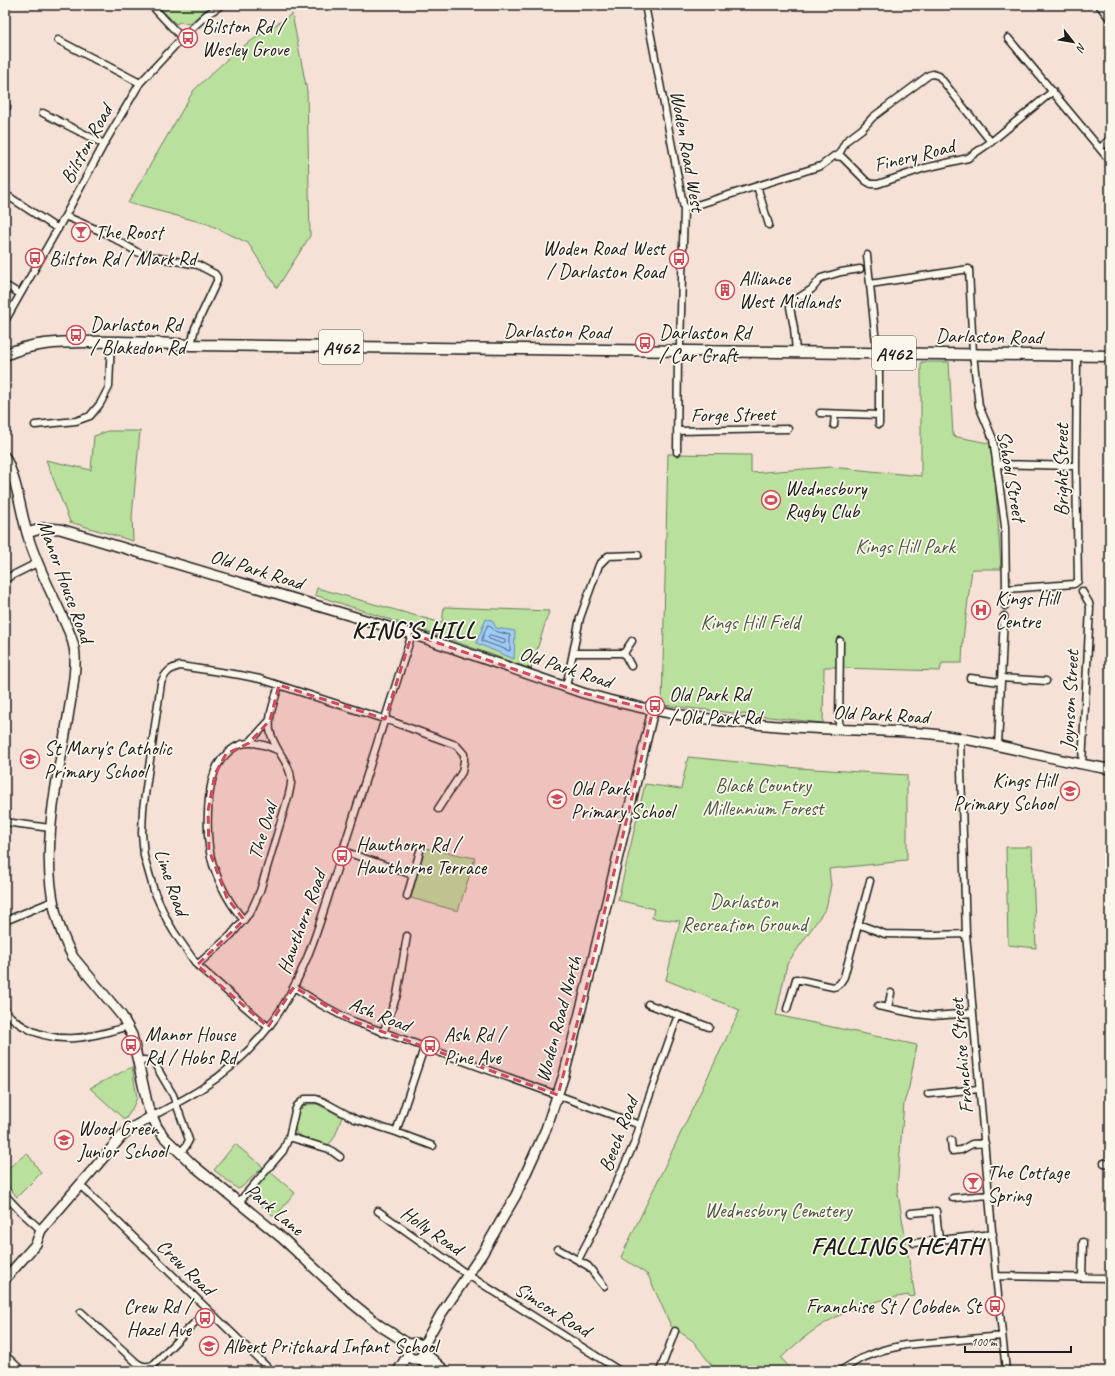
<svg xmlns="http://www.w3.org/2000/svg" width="1115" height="1376" font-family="Caveat,sans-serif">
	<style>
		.green { fill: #b9e19d; stroke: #6a7e5c }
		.water { fill: #9ecdf9; stroke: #6a86a1 }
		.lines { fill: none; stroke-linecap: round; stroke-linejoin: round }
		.shore { stroke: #506374; stroke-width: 1 }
		.street-casing { stroke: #1c1c1c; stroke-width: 9 }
		.secondary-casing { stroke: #1c1c1c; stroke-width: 12 }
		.primary-casing { stroke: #1c1c1c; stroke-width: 13 }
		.street { stroke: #fbf7ec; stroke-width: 6 }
		.secondary { stroke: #fbf7ec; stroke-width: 9 }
		.primary { stroke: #fbf7ec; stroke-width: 10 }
		.marked { fill: #d1495b; fill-opacity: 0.2; stroke: #d1495b; stroke-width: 3; stroke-dasharray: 8 5; stroke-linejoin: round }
		.labels { text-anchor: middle; stroke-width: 3.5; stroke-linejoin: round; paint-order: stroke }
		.shield { fill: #fbf7ec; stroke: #5f5e5a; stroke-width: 1 }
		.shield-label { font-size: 19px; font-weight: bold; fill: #1c1c1c }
		.poi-label { font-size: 20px; fill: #1c1c1c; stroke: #fbf7ec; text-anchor: start }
		.street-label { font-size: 20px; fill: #1c1c1c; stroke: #fbf7ec }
		.park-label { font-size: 20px; fill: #4b5743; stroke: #fbf7ec }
		.district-label { font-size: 24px; font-weight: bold; letter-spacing: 1px; fill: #1c1c1c; stroke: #fbf7ec }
	</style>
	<rect width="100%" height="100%" fill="#f5e1d6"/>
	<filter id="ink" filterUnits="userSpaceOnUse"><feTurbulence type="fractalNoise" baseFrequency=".025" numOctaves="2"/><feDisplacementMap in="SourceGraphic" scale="8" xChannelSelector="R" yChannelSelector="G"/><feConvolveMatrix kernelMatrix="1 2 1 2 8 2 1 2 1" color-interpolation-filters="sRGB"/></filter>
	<g filter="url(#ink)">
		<!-- green -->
		<path class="green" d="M 157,5 L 211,5 L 189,24 L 180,22 L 176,24 Z
			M 292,14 L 307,91 L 310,236 L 277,288 L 248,243 L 208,224 L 128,203 L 194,90 L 236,51 Z
			M 921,362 L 949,362 L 953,436 L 993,444 L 1001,569 L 972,569 L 963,639 L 962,663 L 942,663 L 940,671 L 842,668 L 843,639 L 837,639 L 838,667 L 824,667 L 823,723 L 662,705 L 668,454 L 751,455 L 751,473 L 831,467 L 921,476 Z
			M 108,431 L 140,431 L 132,517 L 133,541 L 70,522 L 46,460 L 91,470 L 94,436 Z
			M 317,588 L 442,623 L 444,607 L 549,611 L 531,669 L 440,636 L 315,595 Z
			M 688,757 L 798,768 L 907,775 L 907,860 L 895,861 L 895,862 L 829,869 L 831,885 L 826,908 L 787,964 L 776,1015 L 917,1045 L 909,1087 L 904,1103 L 897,1188 L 915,1296 L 910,1297 L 909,1295 C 855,1303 820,1320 781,1358 L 793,1371 L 716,1371 L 693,1341 L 671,1326 L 648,1275 L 621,1257 L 740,1010 L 666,980 L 680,921 L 652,918 L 654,909 L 618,900 L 645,784 L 681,789 Z
			M 1006,847 L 1032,847 L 1036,948 L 1008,945 Z
			M 425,848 L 475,858 L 458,911 L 411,898 Z
			M 132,1067 L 137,1098 L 132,1109 L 125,1120 L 90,1088 Z
			M 309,1104 L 317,1104 L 342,1117 C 338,1126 336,1141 326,1146 L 308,1140 L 296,1133 C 294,1120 295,1109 309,1104 Z
			M 235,1144 L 263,1167 L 242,1187 L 238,1189 L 214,1170 Z
			M 27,1153 L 41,1173 L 17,1197 L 5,1182 L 5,1171 Z
			M 269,1171 L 295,1193 L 275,1217 L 252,1198 L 251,1193 Z"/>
		<!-- water -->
		<path class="water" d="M 486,619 L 492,620 L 496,628 L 515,631 L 514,659 L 476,643 Z"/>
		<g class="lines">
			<!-- shore -->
			<path class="shore" d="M 488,625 L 490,626 L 495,631 L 510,635 L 510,651 L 482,641 L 482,639 Z
				M 490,635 L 505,639 L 505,643 L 503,644 L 489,639 L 488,637 Z"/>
			<defs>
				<path id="street" d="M 151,5 L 182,38
					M 645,5 L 684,209 L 680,346 L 678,355 L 677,452
					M 1099,5 L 1110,19
					M 1008,38 L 1106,156
					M 58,40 L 140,83
					M 5,106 L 7,107
					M 43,113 L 104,144
					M 1100,148 L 1110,139
					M 838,156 L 846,141 L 862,129 L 873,117 L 929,75 L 933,74 L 939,76 L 991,142
					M 757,186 L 769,225
					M 5,194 L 58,229
					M 684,209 L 821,166 L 834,156 L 842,157 L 866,181 L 871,184 L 878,184 L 925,168 L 968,158 L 991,142 L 1053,91
					M 65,216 L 105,233 L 137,252 L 154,257 L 198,265 L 215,274 L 217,277 L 217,281 L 195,328 L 191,345
					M 870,284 L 969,269 L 973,354 L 979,406 L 993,439 L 1005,526 L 1006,589 L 1005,606
					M 5,285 L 20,294
					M 5,321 L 65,216 L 104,144 L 140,83 L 182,38 L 206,15 L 222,5
					M 796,352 L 794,328 L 790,307 L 792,302 L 812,289 L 821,278 L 841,272 L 860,269
					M 820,413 L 879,415 L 879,358 L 877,353 L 867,255
					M 879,424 L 879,415
					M 35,425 L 76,421 L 90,416 L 100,404 L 109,387 L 111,341
					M 834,425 L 835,414
					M 677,431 L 788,429
					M 996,464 L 1076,466
					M 5,579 L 37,563
					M 1006,589 L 1074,584 L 1078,581 L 1076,466 L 1077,356
					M 573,653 L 624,653
					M 631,666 L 624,653 L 632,641
					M 970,678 L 1000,682
					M 1001,678 L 1046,681
					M 566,687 L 580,618 L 599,565 L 608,556 L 638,555
					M 839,730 L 840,641
					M 960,738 L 966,934 L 996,1276 L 1006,1371
					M 249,743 L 270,720
					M 998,746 L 1004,616
					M 1082,765 L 1090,608 L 1089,603 L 1082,591
					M 5,822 L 50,828
					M 343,851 L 413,875
					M 407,896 L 420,851
					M 244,920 C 229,904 220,885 213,865 C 205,840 206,790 217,766 C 222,757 232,747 242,744 C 254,741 266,745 277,750
					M 5,921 L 53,901
					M 858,924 L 885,934 L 934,935 L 966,934
					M 197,965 L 231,935 L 251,911 L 260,891 L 289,794 C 290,789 292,783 291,778 C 290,762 273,749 270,730 C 268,715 275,700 279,685
					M 294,987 L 320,1004 L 350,1020 L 640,1125
					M 648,1004 L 709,1027
					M 878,1006 L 917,1014 L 933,1016 L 973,1013
					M 888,1008 L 891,993
					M 787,1009 L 796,979 L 833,987 C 839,986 841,982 844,977 L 870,881
					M 5,1010 C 10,1017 16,1022 23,1026 C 57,1047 93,1037 129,1026
					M 268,1027 L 197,965 L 174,932 L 167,920 L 154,891 L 144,856 L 142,833 L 143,809 L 161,683 C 165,673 170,668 180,666 L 240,675 L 260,679 L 396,723 L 456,745 L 464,754 L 464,761 L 462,772 L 438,809
					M 383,1033 L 397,995 L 407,936
					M 138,1062 L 143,1060 L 153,1061 L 173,1095 L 189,1140 L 186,1146 L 180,1153
					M 928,1094 L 979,1089
					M 151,1117 C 168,1108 185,1099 201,1089 C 226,1073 250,1051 268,1028 C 308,976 323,911 343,850 C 366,778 389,706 412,634
					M 396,1132 L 433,1146
					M 289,1137 L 329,1149 L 340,1157
					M 951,1140 L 952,1151 L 961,1150 L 972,1144 L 985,1143
					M 1104,1163 L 1110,1164
					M 80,1185 L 271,1371
					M 5,1195 L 18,1209 L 41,1230
					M 953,1198 L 989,1195
					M 239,1202 L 283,1151 L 289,1137 L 295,1111 L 297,1106 L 305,1099 L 316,1099 L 322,1101 L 355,1119 L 396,1132 L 424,1048
					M 378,1211 L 468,1275 L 620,1371
					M 911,1213 L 936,1211 L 939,1240
					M 914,1243 L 993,1234
					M 558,1249 L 588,1266 L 604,1286
					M 578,1260 L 602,1214 L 634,1144 L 648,1100 L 678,1015
					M 996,1276 L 1110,1278
					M 1082,1277 L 1083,1242
					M 81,1312 L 137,1363 C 143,1367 146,1367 153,1365 L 207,1310
					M 5,1355 L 22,1371
					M 660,1371 L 675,1331
					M 840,1371 L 860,1359 L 883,1350 L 905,1345 L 1002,1336"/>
				<path id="secondary" d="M 5,457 C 17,480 20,508 27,533 C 35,562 50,589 62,616 C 68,629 75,643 75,657 C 76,676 71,697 68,717 C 55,796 31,882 73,957 L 122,1016 L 132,1035 L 148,1107 L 157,1127 L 164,1137 L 193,1165 L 282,1238 L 352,1303 L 379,1325 L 410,1345
					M 27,533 L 44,528 L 60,529 L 412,634 L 583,693 C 664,717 745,725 829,729 C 863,731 898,730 932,734 C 992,741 1050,760 1110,769
					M 5,1279 L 36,1244 L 41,1230 L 122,1136 L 130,1129 L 151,1117
					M407 1351a8 8 0 1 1 16 0a8 8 0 1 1-16 0Z
					M 422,1348 L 441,1314 L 482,1254 L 516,1195 L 546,1129 L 564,1075 L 584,997 L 653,710
					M 423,1351 L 445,1371
					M 418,1359 L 438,1371
					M 398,1371 L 408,1355"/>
				<path id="primary" d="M 5,355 C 30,343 59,342 86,342 C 121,341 156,343 191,345 L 1110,356"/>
			</defs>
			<!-- street casing -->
			<use href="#street" class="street-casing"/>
			<!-- secondary casing -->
			<use href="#secondary" class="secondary-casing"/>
			<!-- primary casing -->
			<use href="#primary" class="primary-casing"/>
			<!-- street -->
			<use href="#street" class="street"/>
			<!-- secondary -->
			<use href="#secondary" class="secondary"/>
			<!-- primary -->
			<use href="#primary" class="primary"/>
		</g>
	</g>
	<!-- marked area -->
	<path class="marked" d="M 412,634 L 583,693 L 653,710 L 584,997 L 558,1095 L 350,1020 L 294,987 L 268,1027 L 197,965 L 244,920 L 227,898 L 209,850 L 208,811 L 215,774 L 226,754 L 249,743 L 270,720 L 279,685 L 385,719 Z"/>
	<!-- icons -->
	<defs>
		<symbol id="bus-ring" viewBox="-11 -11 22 22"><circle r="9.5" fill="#fbf7ec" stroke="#d1495b" stroke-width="1.5"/><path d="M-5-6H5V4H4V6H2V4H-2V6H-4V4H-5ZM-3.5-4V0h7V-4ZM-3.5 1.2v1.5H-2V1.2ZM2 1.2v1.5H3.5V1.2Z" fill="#d1495b"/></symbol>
		<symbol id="bar-ring" viewBox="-11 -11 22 22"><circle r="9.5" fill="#fbf7ec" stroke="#d1495b" stroke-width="1.5"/><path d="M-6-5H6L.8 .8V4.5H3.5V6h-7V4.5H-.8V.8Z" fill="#d1495b"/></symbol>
		<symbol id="building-ring" viewBox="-11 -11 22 22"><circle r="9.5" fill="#fbf7ec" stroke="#d1495b" stroke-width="1.5"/><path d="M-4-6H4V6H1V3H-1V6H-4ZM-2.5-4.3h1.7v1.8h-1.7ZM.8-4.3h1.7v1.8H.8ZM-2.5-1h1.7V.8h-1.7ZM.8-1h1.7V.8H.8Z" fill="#d1495b"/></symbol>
		<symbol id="stadium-ring" viewBox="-11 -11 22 22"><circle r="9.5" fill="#fbf7ec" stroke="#d1495b" stroke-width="1.5"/><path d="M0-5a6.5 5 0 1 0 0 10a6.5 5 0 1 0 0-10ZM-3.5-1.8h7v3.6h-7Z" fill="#d1495b"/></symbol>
		<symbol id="hospital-ring" viewBox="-11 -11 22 22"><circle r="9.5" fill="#fbf7ec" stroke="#d1495b" stroke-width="1.5"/><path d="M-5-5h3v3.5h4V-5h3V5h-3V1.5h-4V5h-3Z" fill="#d1495b"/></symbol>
		<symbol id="school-ring" viewBox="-11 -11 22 22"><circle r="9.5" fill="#fbf7ec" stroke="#d1495b" stroke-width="1.5"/><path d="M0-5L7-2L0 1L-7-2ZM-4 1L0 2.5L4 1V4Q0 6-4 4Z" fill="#d1495b"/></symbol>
	</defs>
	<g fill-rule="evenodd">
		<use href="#bus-ring" x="177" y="27" width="22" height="22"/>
		<use href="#bar-ring" x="70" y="221" width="22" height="22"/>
		<use href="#bus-ring" x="24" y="247" width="22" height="22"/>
		<use href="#bus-ring" x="668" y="248" width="22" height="22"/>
		<use href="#building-ring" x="714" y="279" width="22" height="22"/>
		<use href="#bus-ring" x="65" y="324" width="22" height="22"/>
		<use href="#bus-ring" x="634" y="332" width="22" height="22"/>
		<use href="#stadium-ring" x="760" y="489" width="22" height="22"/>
		<use href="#hospital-ring" x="970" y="599" width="22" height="22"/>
		<use href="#bus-ring" x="644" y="695" width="22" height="22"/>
		<use href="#school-ring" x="19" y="748" width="22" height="22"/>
		<use href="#school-ring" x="1059" y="780" width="22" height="22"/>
		<use href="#school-ring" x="546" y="788" width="22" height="22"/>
		<use href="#bus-ring" x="331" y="845" width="22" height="22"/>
		<use href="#bus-ring" x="120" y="1034" width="22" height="22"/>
		<use href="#bus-ring" x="419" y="1035" width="22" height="22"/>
		<use href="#school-ring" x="53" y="1129" width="22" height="22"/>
		<use href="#bar-ring" x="962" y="1172" width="22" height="22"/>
		<use href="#bus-ring" x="984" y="1295" width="22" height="22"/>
		<use href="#bus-ring" x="194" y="1307" width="22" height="22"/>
		<use href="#school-ring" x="198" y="1335" width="22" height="22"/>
	</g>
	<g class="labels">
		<!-- shield labels -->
		<g class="shield">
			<rect x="319" y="330" width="44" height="34" rx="3"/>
			<rect x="872" y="336" width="44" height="34" rx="3"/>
		</g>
		<g class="shield-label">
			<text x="341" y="354">A462</text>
			<text x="894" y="360">A462</text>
		</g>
		<!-- poi labels -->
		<g class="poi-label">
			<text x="202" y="33">Bilston Rd /<tspan x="202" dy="23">Wesley Grove</tspan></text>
			<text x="95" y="239">The Roost</text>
			<text x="665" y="255" text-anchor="end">Woden Road West<tspan x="665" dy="23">/ Darlaston Road</tspan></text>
			<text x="49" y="265">Bilston Rd / Mark Rd</text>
			<text x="739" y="285">Alliance<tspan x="739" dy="23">West Midlands</tspan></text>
			<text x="90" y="331">Darlaston Rd<tspan x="90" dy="23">/ Blakedon Rd</tspan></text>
			<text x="659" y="339">Darlaston Rd<tspan x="659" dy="23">/ Car Craft</tspan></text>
			<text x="785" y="495">Wednesbury<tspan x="785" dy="23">Rugby Club</tspan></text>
			<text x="995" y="605">Kings Hill<tspan x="995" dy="23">Centre</tspan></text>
			<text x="669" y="701">Old Park Rd<tspan x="669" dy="23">/ Old Park Rd</tspan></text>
			<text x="44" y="755">St Mary's Catholic<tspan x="44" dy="23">Primary School</tspan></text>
			<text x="1056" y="787" text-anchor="end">Kings Hill<tspan x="1056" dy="23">Primary School</tspan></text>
			<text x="571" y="795">Old Park<tspan x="571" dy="23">Primary School</tspan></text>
			<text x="356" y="851">Hawthorn Rd /<tspan x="356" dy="23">Hawthorne Terrace</tspan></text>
			<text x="145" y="1041">Manor House<tspan x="145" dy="23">Rd / Hobs Rd</tspan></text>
			<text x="444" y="1041">Ash Rd /<tspan x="444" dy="23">Pine Ave</tspan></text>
			<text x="78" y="1135">Wood Green<tspan x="78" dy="23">Junior School</tspan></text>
			<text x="987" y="1179">The Cottage<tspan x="987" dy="23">Spring</tspan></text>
			<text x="191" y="1313" text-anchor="end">Crew Rd /<tspan x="191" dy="23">Hazel Ave</tspan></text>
			<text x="981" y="1313" text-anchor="end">Franchise St / Cobden St</text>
			<text x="223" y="1353">Albert Pritchard Infant School</text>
		</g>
		<!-- street labels -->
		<g class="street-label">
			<text transform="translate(86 144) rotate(-61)" y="7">Bilston Road</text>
			<text transform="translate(688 151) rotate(80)" y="7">Woden Road West</text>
			<text transform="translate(914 155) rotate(-14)" y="7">Finery Road</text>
			<text transform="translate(557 331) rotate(1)" y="7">Darlaston Road</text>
			<text transform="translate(989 336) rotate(1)" y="7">Darlaston Road</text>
			<text transform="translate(733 414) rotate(-1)" y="7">Forge Street</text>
			<text transform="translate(1061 470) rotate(-90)" y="7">Bright Street</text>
			<text transform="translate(1012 476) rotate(80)" y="7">School Street</text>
			<text transform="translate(257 569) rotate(17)" y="7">Old Park Road</text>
			<text transform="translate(66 581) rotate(70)" y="7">Manor House Road</text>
			<text transform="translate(566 667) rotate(18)" y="7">Old Park Road</text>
			<text transform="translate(1069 700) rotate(-87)" y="7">Joynson Street</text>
			<text transform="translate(881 714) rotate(3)" y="7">Old Park Road</text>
			<text transform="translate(262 831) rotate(-73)" y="7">The Oval</text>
			<text transform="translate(172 882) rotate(71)" y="7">Lime Road</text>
			<text transform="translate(301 922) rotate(-70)" y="7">Hawthorn Road</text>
			<text transform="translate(380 1014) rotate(22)" y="7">Ash Road</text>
			<text transform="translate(558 1019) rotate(-75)" y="7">Woden Road North</text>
			<text transform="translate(961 1056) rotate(-95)" y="7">Franchise Street</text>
			<text transform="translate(618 1134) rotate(-69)" y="7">Beech Road</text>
			<text transform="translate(275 1209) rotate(40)" y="7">Park Lane</text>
			<text transform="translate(432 1230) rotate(35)" y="7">Holly Road</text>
			<text transform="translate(186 1267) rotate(44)" y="7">Crew Road</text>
			<text transform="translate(553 1309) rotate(32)" y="7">Simcox Road</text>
		</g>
		<!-- park labels -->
		<g class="park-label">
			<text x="905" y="553">Kings Hill Park</text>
			<text x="750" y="629">Kings Hill Field</text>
			<text x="763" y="792">Black Country<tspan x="763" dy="23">Millennium Forest</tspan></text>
			<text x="744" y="908">Darlaston<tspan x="744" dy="23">Recreation Ground</tspan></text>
			<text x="778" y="1217">Wednesbury Cemetery</text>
		</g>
		<!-- district labels -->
		<g class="district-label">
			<text x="414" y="638">KING’S HILL</text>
			<text x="897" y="1254">FALLINGS HEATH</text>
		</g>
	</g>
	<!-- margin -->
	<rect width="1115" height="1376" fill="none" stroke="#fbf7ec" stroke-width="20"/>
	<rect x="10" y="10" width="1095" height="1356" fill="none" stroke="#1c1c1c" stroke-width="1.5" filter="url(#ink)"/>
	<!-- north arrow -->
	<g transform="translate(1073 42) rotate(121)" stroke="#fbf7ec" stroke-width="3" paint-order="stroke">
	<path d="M0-3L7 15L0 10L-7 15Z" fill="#1c1c1c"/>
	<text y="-6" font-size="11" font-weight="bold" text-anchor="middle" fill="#1c1c1c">N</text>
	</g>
	<!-- scale -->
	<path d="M965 1346v6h106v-6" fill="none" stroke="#1c1c1c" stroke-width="2"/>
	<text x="971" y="1346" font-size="12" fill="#1c1c1c" stroke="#fbf7ec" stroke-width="3" paint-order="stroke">100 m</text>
</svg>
